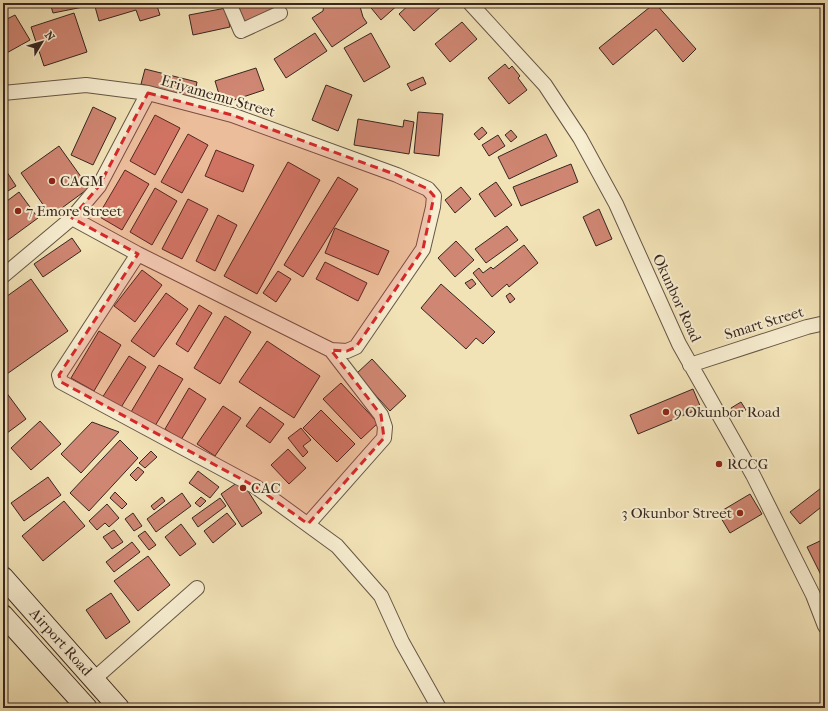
<svg xmlns="http://www.w3.org/2000/svg" width="828" height="711" font-family="'IM FELL French Canon',serif">
	<style>
		.building { fill: #cf8672; stroke: #382721 }
		.lines { fill: none; stroke-linecap: round; stroke-linejoin: round }
		.street-casing { stroke: #665646; stroke-width: 16 }
		.secondary-casing { stroke: #382721; stroke-width: 22 }
		.street { stroke: #f7edd0; stroke-width: 14 }
		.secondary { stroke: #f7edd0; stroke-width: 20 }
		.marked { fill: #d62828; fill-opacity: 0.2; stroke: #d62828; stroke-width: 3; stroke-dasharray: 8 5; stroke-linejoin: round }
		.poi-dot { fill: #8f2418; stroke: #f7edd0; stroke-width: 1.5 }
		.labels { text-anchor: middle; stroke-width: 4; stroke-linejoin: round; paint-order: stroke }
		.street-label { font-size: 15px; fill: #382721; stroke: #f7edd0 }
		.poi-label { font-size: 15px; fill: #382721; stroke: #f7edd0; text-anchor: start }
	</style>
	<rect width="100%" height="100%" fill="#f2e3b7"/>
	<filter id="stains"><feTurbulence type="fractalNoise" baseFrequency=".005" numOctaves="4"/><feColorMatrix values="0 0 0 0 .2 0 0 0 0 .09 0 0 0 0 .02 0 0 0 .5 -.17"/></filter>
	<radialGradient id="worn" r=".72"><stop offset=".6" stop-color="#630" stop-opacity="0"/><stop offset="1" stop-color="#630" stop-opacity=".3"/></radialGradient>
	<!-- building -->
	<path class="building" d="M 50,3 L 83,3 L 83,7 L 53,13 Z
		M 94,3 L 156,3 L 160,15 L 140,21 L 136,10 L 99,21 Z
		M 237,3 L 272,3 L 276,13 L 246,25 Z
		M 324,3 L 359,3 L 363,17 L 367,23 L 332,47 L 312,18 L 323,11 Z
		M 367,3 L 400,3 L 381,20 Z
		M 411,3 L 441,3 L 443,5 L 414,31 L 399,14 Z
		M 655,3 L 696,49 L 683,62 L 656,29 L 613,65 L 599,48 Z
		M 226,8 L 230,27 L 193,35 L 189,15 Z
		M 74,13 L 87,52 L 44,66 L 31,27 Z
		M 15,15 L 30,40 L 3,55 L 3,21 Z
		M 462,22 L 477,39 L 450,62 L 435,44 Z
		M 315,33 L 327,51 L 286,78 L 274,59 Z
		M 371,33 L 390,67 L 364,82 L 344,48 Z
		M 505,64 L 509,69 L 512,66 L 520,76 L 518,78 L 527,90 L 509,104 L 488,78 Z
		M 256,68 L 264,90 L 222,104 L 215,81 Z
		M 145,69 L 197,82 L 194,98 L 141,84 Z
		M 423,77 L 426,84 L 411,91 L 407,84 Z
		M 326,85 L 352,95 L 338,131 L 312,120 Z
		M 93,107 L 116,118 L 93,165 L 71,155 Z
		M 418,112 L 443,114 L 439,156 L 414,153 Z
		M 155,115 L 180,128 L 155,175 L 130,161 Z
		M 358,119 L 403,127 L 404,120 L 414,122 L 409,154 L 354,145 Z
		M 482,127 L 487,133 L 479,140 L 474,134 Z
		M 511,130 L 517,137 L 511,142 L 505,135 Z
		M 188,134 L 208,145 L 182,193 L 161,182 Z
		M 546,134 L 557,156 L 509,179 L 498,157 Z
		M 498,135 L 505,146 L 489,156 L 482,145 Z
		M 59,146 L 89,188 L 51,216 L 21,173 Z
		M 216,150 L 254,165 L 243,192 L 205,176 Z
		M 288,162 L 320,180 L 257,294 L 224,276 Z
		M 571,164 L 578,182 L 521,206 L 513,187 Z
		M 3,166 L 16,186 L 3,194 Z
		M 125,170 L 149,184 L 122,230 L 98,216 Z
		M 338,177 L 358,189 L 303,277 L 284,265 Z
		M 496,182 L 512,205 L 495,217 L 479,194 Z
		M 461,187 L 471,199 L 455,213 L 445,200 Z
		M 155,188 L 177,201 L 152,245 L 130,232 Z
		M 19,192 L 38,218 L 4,243 L 3,242 L 3,204 Z
		M 188,199 L 208,209 L 182,259 L 162,249 Z
		M 599,209 L 612,239 L 596,246 L 583,217 Z
		M 218,215 L 237,225 L 215,271 L 196,261 Z
		M 507,226 L 518,240 L 486,263 L 475,249 Z
		M 335,228 L 389,251 L 378,275 L 325,253 Z
		M 72,238 L 81,251 L 43,277 L 34,264 Z
		M 456,241 L 474,260 L 455,277 L 438,258 Z
		M 524,245 L 538,263 L 509,287 L 507,284 L 492,297 L 473,273 L 479,268 L 483,273 L 491,267 L 493,269 Z
		M 325,262 L 367,283 L 358,301 L 316,279 Z
		M 142,270 L 162,285 L 135,322 L 114,306 Z
		M 278,271 L 291,279 L 276,302 L 263,293 Z
		M 31,279 L 68,331 L 4,376 L 3,375 L 3,299 Z
		M 472,279 L 476,284 L 470,289 L 465,283 Z
		M 441,284 L 495,332 L 483,344 L 476,338 L 466,349 L 421,308 Z
		M 166,293 L 188,309 L 154,357 L 131,341 Z
		M 510,293 L 515,299 L 510,303 L 506,296 Z
		M 199,305 L 212,313 L 188,352 L 176,344 Z
		M 225,316 L 251,332 L 220,384 L 194,368 Z
		M 99,331 L 121,345 L 94,391 L 71,378 Z
		M 267,341 L 320,376 L 294,418 L 239,382 Z
		M 129,356 L 146,367 L 120,409 L 102,398 Z
		M 372,359 L 406,396 L 390,411 L 356,374 Z
		M 159,365 L 183,379 L 155,426 L 131,412 Z
		M 341,383 L 378,423 L 361,439 L 323,399 Z
		M 3,388 L 26,419 L 3,436 Z
		M 189,388 L 206,399 L 181,440 L 165,429 Z
		M 693,389 L 701,408 L 638,434 L 630,415 Z
		M 741,402 L 746,410 L 736,416 L 731,408 Z
		M 223,406 L 241,418 L 215,456 L 197,444 Z
		M 260,407 L 284,424 L 270,443 L 246,426 Z
		M 321,410 L 355,444 L 337,462 L 303,428 Z
		M 40,421 L 61,444 L 31,470 L 11,448 Z
		M 92,422 L 119,432 L 81,473 L 61,454 Z
		M 301,428 L 311,440 L 303,446 L 308,452 L 303,457 L 288,438 Z
		M 120,440 L 138,458 L 89,511 L 70,493 Z
		M 288,449 L 306,468 L 289,484 L 271,465 Z
		M 151,451 L 157,457 L 145,468 L 139,463 Z
		M 138,467 L 144,472 L 136,481 L 130,475 Z
		M 198,471 L 219,487 L 210,498 L 189,483 Z
		M 48,477 L 61,495 L 24,521 L 11,503 Z
		M 241,480 L 262,513 L 242,527 L 221,494 Z
		M 825,485 L 825,504 L 800,524 L 790,512 Z
		M 115,492 L 127,504 L 122,509 L 110,498 Z
		M 182,493 L 191,506 L 156,532 L 147,519 Z
		M 750,494 L 762,514 L 730,533 L 718,513 Z
		M 162,497 L 165,501 L 154,510 L 151,506 Z
		M 201,497 L 206,501 L 200,507 L 195,503 Z
		M 220,498 L 226,506 L 198,527 L 192,518 Z
		M 64,501 L 85,526 L 43,561 L 22,536 Z
		M 107,504 L 119,518 L 109,527 L 105,523 L 97,530 L 89,521 Z
		M 133,513 L 142,526 L 134,531 L 125,519 Z
		M 227,513 L 236,524 L 213,543 L 204,531 Z
		M 181,524 L 196,544 L 180,556 L 165,537 Z
		M 114,530 L 123,542 L 112,549 L 103,537 Z
		M 145,531 L 156,545 L 149,550 L 138,536 Z
		M 820,541 L 825,551 L 825,583 L 807,547 Z
		M 132,542 L 140,552 L 114,572 L 106,562 Z
		M 148,556 L 170,585 L 138,611 L 114,581 Z
		M 111,593 L 130,622 L 106,639 L 86,610 Z"/>
	<g class="lines">
		<defs>
			<path id="street" d="M 229,3 L 241,31 L 280,13
				M 470,3 L 545,85 L 580,138 L 616,204 L 679,344 L 753,475 L 813,595 L 825,626
				M 3,93 L 86,85 L 148,93 L 232,115 L 397,175 L 428,189 L 434,196 L 433,207 L 423,249 L 356,347 L 347,351 L 331,350 L 138,254 L 72,218
				M 138,254 L 59,375 L 61,382 L 256,487 L 337,546 L 381,596 L 402,642 L 439,708
				M 3,276 L 72,218 L 99,186 L 148,93
				M 690,365 L 807,327 L 825,323
				M 308,524 L 384,438 L 385,427 L 381,415 L 331,350
				M 94,679 L 197,588"/>
			<path id="secondary" d="M 3,577 L 119,708
				M 3,615 L 87,708"/>
		</defs>
		<!-- street casing -->
		<use href="#street" class="street-casing"/>
		<!-- secondary casing -->
		<use href="#secondary" class="secondary-casing"/>
		<!-- street -->
		<use href="#street" class="street"/>
		<!-- secondary -->
		<use href="#secondary" class="secondary"/>
	</g>
	<!-- marked area -->
	<path class="marked" d="M 148,93 L 232,115 L 397,175 L 428,189 L 434,196 L 423,249 L 356,347 L 347,351 L 331,350 L 381,415 L 384,438 L 308,524 L 256,487 L 61,382 L 59,375 L 138,254 L 72,218 L 99,186 Z"/>
	<!-- markers -->
	<g class="poi-dot">
		<circle cx="52" cy="181" r="4"/>
		<circle cx="18" cy="211" r="4"/>
		<circle cx="666" cy="412" r="4"/>
		<circle cx="719" cy="464" r="4"/>
		<circle cx="243" cy="488" r="4"/>
		<circle cx="740" cy="513" r="4"/>
	</g>
	<g class="labels">
		<!-- street labels -->
		<g class="street-label">
			<text transform="translate(218 96) rotate(16)" y="5">Eriyamemu Street</text>
			<text transform="translate(677 298) rotate(65)" y="5">Okunbor Road</text>
			<text transform="translate(764 323) rotate(-17)" y="5">Smart Street</text>
			<text transform="translate(61 642) rotate(48)" y="5">Airport Road</text>
		</g>
		<!-- poi labels -->
		<g class="poi-label">
			<text x="60" y="186">CAGM</text>
			<text x="26" y="216">7 Emore Street</text>
			<text x="674" y="417">9 Okunbor Road</text>
			<text x="727" y="469">RCCG</text>
			<text x="251" y="493">CAC</text>
			<text x="732" y="518" text-anchor="end">3 Okunbor Street</text>
		</g>
	</g>
	<!-- margin -->
	<rect width="828" height="711" fill="none" stroke="#f2e3b7" stroke-width="16"/>
	<rect x="4" y="4" width="820" height="703" fill="none" stroke="#382721" stroke-width="2"/>
	<rect x="8" y="8" width="812" height="695" fill="none" stroke="#382721"/>
	<!-- north arrow -->
	<g transform="translate(42 42) rotate(52)" stroke="#f7edd0" stroke-width="3" paint-order="stroke">
	<path d="M0-3L7 15L0 10L-7 15Z" fill="#382721"/>
	<text y="-6" font-size="11" font-weight="bold" text-anchor="middle" fill="#382721">N</text>
	</g>
	<rect width="100%" height="100%" filter="url(#stains)"/>
	<rect width="100%" height="100%" fill="url(#worn)"/>
</svg>
